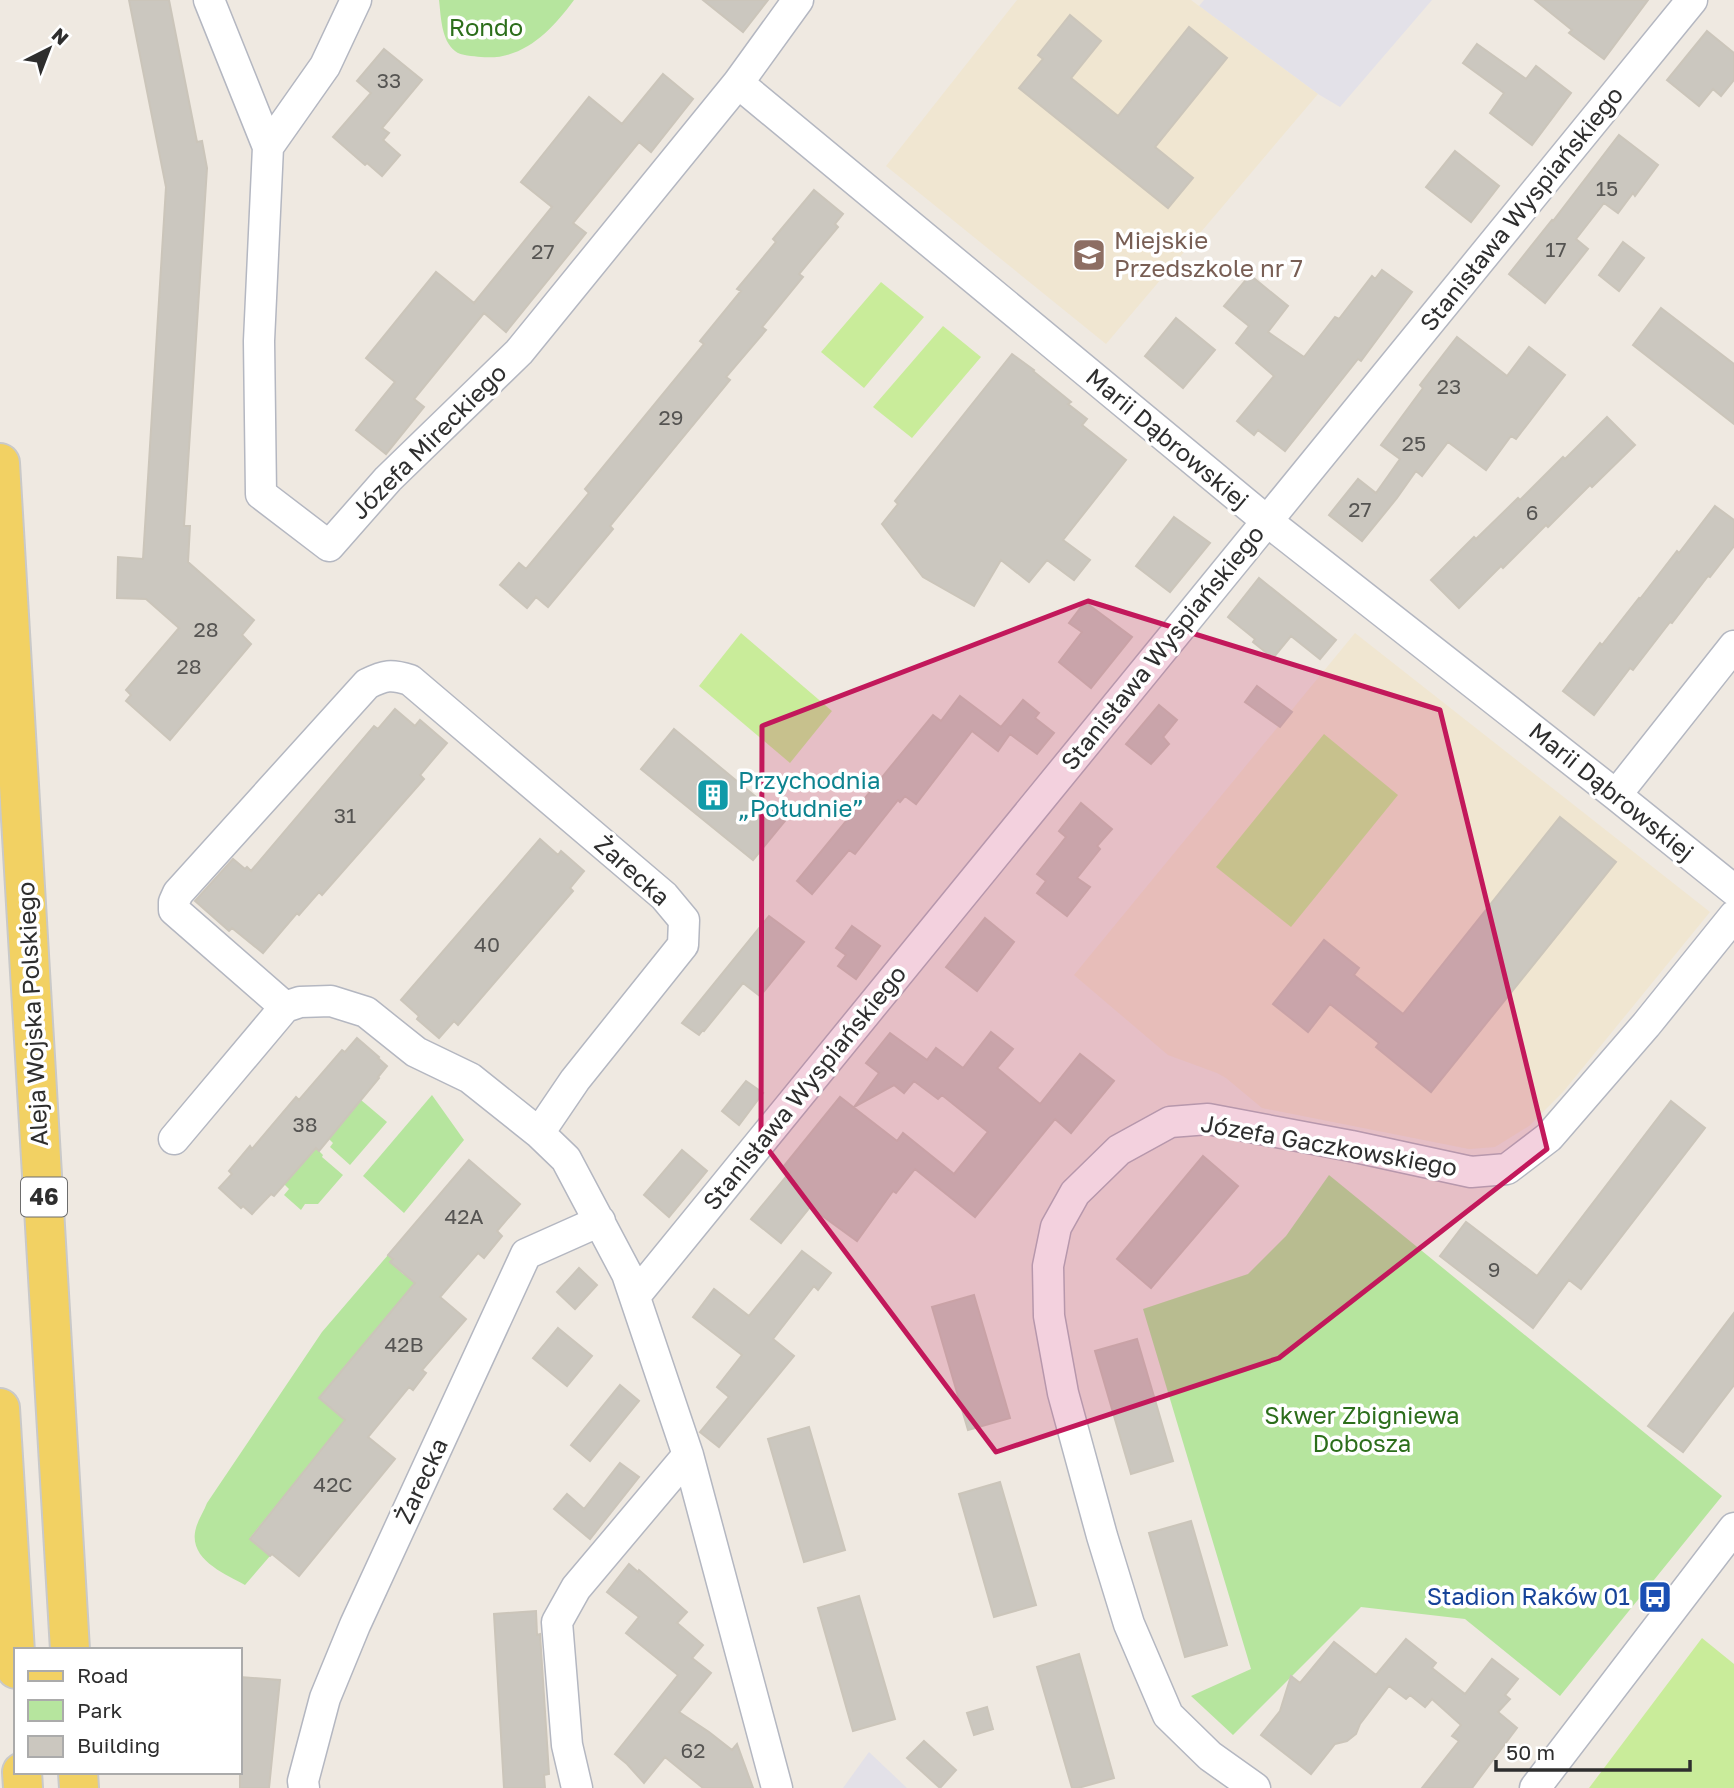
<svg xmlns="http://www.w3.org/2000/svg" width="1734" height="1788" font-family="'Golos Text',sans-serif">
	<style>
		.industrial { fill: #e3e1e8 }
		.education { fill: #f0e6d1 }
		.green { fill: #b6e59e }
		.pitch { fill: #c9ec9a }
		.building { fill: #cbc7bf; stroke: #cbc5ba; stroke-width: 2 }
		.lines { fill: none; stroke-linecap: round; stroke-linejoin: round }
		.minor-casing { stroke: #b4b7c1; stroke-width: 33 }
		.major-casing { stroke: #c9c9c9; stroke-width: 42 }
		.minor { stroke: #fff; stroke-width: 30 }
		.major { stroke: #f2d163; stroke-width: 38 }
		.marked { fill: #c2185b; fill-opacity: 0.2; stroke: #c2185b; stroke-width: 5; stroke-linejoin: round }
		.labels { text-anchor: middle; stroke-width: 7; stroke-linejoin: round; paint-order: stroke }
		.number-label { font-size: 21px; fill: #555452 }
		.shield { fill: #fff; stroke: #6d6d6d; stroke-width: 2 }
		.shield-label { font-size: 23px; font-weight: bold; fill: #2e2e2e }
		.park-label { font-size: 24px; fill: #2c6e1b; stroke: #fff }
		.street-label { font-size: 24px; fill: #2e2e2e; stroke: #fff }
		.education-label { font-size: 24px; fill: #785e54; stroke: #fff; text-anchor: start }
		.culture-label { font-size: 24px; fill: #0d838f; stroke: #fff; text-anchor: start }
		.transit-label { font-size: 24px; fill: #164399; stroke: #fff; text-anchor: end }
	</style>
	<rect width="100%" height="100%" fill="#efe9e1"/>
	<!-- industrial -->
	<path class="industrial" d="M 1204,0 L 1432,0 L 1340,107 L 1318,94 L 1199,6 Z
		M 869,1752 L 907,1788 L 843,1788 Z"/>
	<!-- education -->
	<path class="education" d="M 1017,0 L 1191,0 L 1318,94 L 1106,344 L 886,166 Z
		M 1355,633 L 1710,912 L 1563,1092 L 1529,1126 L 1495,1147 L 1469,1149 L 1262,1108 L 1226,1078 L 1217,1073 L 1168,1055 L 1074,975 Z"/>
	<!-- green -->
	<path class="green" d="M 439,0 L 574,0 C 551,31 523,61 481,57 C 473,56 461,56 455,51 C 441,40 441,16 439,0 Z
		M 432,1095 L 464,1140 L 404,1213 L 363,1176 Z
		M 361,1100 L 387,1122 L 350,1165 L 330,1147 L 333,1143 L 326,1136 Z
		M 316,1148 L 323,1155 L 322,1157 L 343,1175 L 318,1204 L 305,1204 L 301,1210 L 284,1195 L 289,1189 L 282,1182 Z
		M 1329,1175 L 1722,1496 L 1560,1696 L 1465,1619 L 1361,1607 L 1233,1735 L 1191,1696 L 1251,1669 L 1143,1309 L 1248,1274 L 1286,1236 Z
		M 388,1255 L 393,1259 L 390,1262 L 403,1274 L 419,1279 L 320,1398 L 340,1416 L 347,1419 L 250,1538 L 270,1556 L 245,1585 C 225,1574 187,1559 196,1528 C 198,1520 204,1511 207,1503 L 322,1332 Z"/>
	<!-- pitch -->
	<path class="pitch" d="M 881,282 L 924,317 L 864,388 L 821,352 Z
		M 943,326 L 981,357 L 912,438 L 873,407 Z
		M 741,633 L 832,711 L 790,763 L 699,686 Z
		M 1324,734 L 1398,795 L 1291,927 L 1216,867 Z
		M 1702,1638 L 1734,1664 L 1734,1788 L 1589,1788 Z"/>
	<!-- building -->
	<path class="building" d="M 129,0 L 169,0 L 197,142 L 202,141 L 207,168 L 184,526 L 190,526 L 188,562 L 254,620 L 242,635 L 251,644 L 170,740 L 126,701 L 131,695 L 126,690 L 179,628 L 146,599 L 117,598 L 118,557 L 143,559 L 166,187 Z
		M 703,0 L 768,0 L 743,32 Z
		M 1535,0 L 1648,0 L 1604,59 L 1569,33 L 1572,30 Z
		M 1070,15 L 1101,41 L 1071,78 L 1118,116 L 1189,27 L 1227,58 L 1155,147 L 1193,178 L 1168,208 L 1019,88 L 1043,59 L 1038,55 Z
		M 1707,31 L 1734,53 L 1734,80 L 1721,96 L 1713,89 L 1699,106 L 1667,80 Z
		M 1477,44 L 1526,79 L 1536,66 L 1571,93 L 1532,145 L 1490,113 L 1504,93 L 1463,63 Z
		M 384,49 L 422,80 L 382,128 L 389,133 L 383,140 L 400,155 L 382,176 L 367,163 L 365,165 L 333,137 L 371,93 L 357,81 Z
		M 663,74 L 693,99 L 651,152 L 639,142 L 573,223 L 586,233 L 506,332 L 484,313 L 414,399 L 424,407 L 386,454 L 356,430 L 395,382 L 366,358 L 436,272 L 474,303 L 552,207 L 521,182 L 589,97 L 622,124 Z
		M 1619,135 L 1658,165 L 1635,196 L 1633,193 L 1618,213 L 1604,203 L 1576,239 L 1588,249 L 1545,303 L 1509,274 L 1552,220 L 1553,221 Z
		M 1455,151 L 1499,186 L 1471,222 L 1426,187 Z
		M 814,190 L 843,214 L 835,224 L 838,227 L 799,274 L 803,277 L 762,327 L 766,330 L 726,377 L 730,380 L 610,526 L 613,529 L 548,607 L 536,597 L 527,608 L 500,585 L 519,563 L 526,569 L 589,493 L 585,489 L 704,344 L 700,341 L 741,291 L 737,289 L 776,242 L 773,239 Z
		M 1623,242 L 1644,258 L 1619,291 L 1599,275 Z
		M 1382,270 L 1412,292 L 1361,361 L 1358,359 L 1285,451 L 1258,430 L 1254,435 L 1237,421 L 1274,376 L 1236,343 L 1249,326 L 1224,306 L 1250,275 L 1288,306 L 1268,332 L 1304,357 L 1335,317 L 1339,319 L 1372,276 L 1375,279 Z
		M 1661,308 L 1734,364 L 1734,424 L 1633,345 Z
		M 1176,318 L 1215,350 L 1183,388 L 1145,356 Z
		M 1457,337 L 1507,376 L 1529,347 L 1565,375 L 1516,439 L 1511,436 L 1486,470 L 1448,442 L 1422,476 L 1416,471 L 1397,498 L 1362,541 L 1329,515 L 1358,479 L 1376,493 L 1400,459 L 1381,445 L 1423,388 L 1420,385 Z
		M 1012,354 L 1034,370 L 1033,371 L 1071,402 L 1068,404 L 1087,419 L 1082,425 L 1126,460 L 1063,540 L 1090,560 L 1074,580 L 1047,560 L 1029,582 L 1001,560 L 974,606 L 923,577 L 882,524 L 898,504 L 895,501 Z
		M 1607,417 L 1635,445 L 1592,487 L 1590,485 L 1548,527 L 1546,525 L 1503,568 L 1501,566 L 1459,608 L 1431,580 L 1474,537 L 1476,539 L 1518,498 L 1520,500 L 1563,457 L 1565,459 Z
		M 1715,506 L 1734,520 L 1734,546 L 1710,577 L 1708,576 L 1672,623 L 1670,622 L 1633,670 L 1630,668 L 1594,715 L 1563,691 L 1600,643 L 1602,645 L 1639,598 L 1640,599 L 1677,551 L 1679,553 Z
		M 1174,517 L 1210,543 L 1170,592 L 1136,566 Z
		M 1259,578 L 1336,640 L 1320,659 L 1291,636 L 1273,658 L 1253,642 L 1255,639 L 1228,617 Z
		M 1085,602 L 1132,637 L 1091,688 L 1059,662 L 1082,632 L 1069,623 Z
		M 1257,686 L 1292,712 L 1280,727 L 1245,702 Z
		M 960,696 L 1001,727 L 1023,700 L 1039,713 L 1035,718 L 1054,733 L 1037,754 L 1010,734 L 998,751 L 972,731 L 916,804 L 905,796 L 900,802 L 898,800 L 855,854 L 849,850 L 812,894 L 797,881 L 933,715 L 941,721 Z
		M 1159,705 L 1177,720 L 1163,737 L 1169,744 L 1151,764 L 1126,744 Z
		M 395,709 L 415,726 L 420,720 L 447,743 L 420,775 L 424,779 L 322,895 L 319,892 L 299,915 L 297,913 L 263,953 L 232,928 L 229,931 L 195,901 L 233,859 L 245,869 L 247,867 L 251,871 L 374,726 L 378,729 Z
		M 674,729 L 785,821 L 753,860 L 641,769 Z
		M 1081,803 L 1112,829 L 1097,846 L 1100,849 L 1077,878 L 1090,887 L 1067,916 L 1037,893 L 1046,881 L 1037,874 L 1066,837 L 1059,831 Z
		M 1560,817 L 1616,862 L 1431,1092 L 1376,1047 L 1379,1043 L 1330,1004 L 1308,1032 L 1273,1004 L 1324,940 L 1359,968 L 1354,975 L 1403,1014 Z
		M 540,839 L 558,855 L 561,851 L 584,871 L 570,888 L 573,891 L 458,1025 L 454,1021 L 439,1038 L 417,1019 L 419,1016 L 401,1000 Z
		M 769,916 L 804,942 L 760,996 L 743,983 L 704,1031 L 703,1030 L 699,1035 L 682,1023 Z
		M 985,918 L 1014,942 L 977,991 L 946,967 Z
		M 852,926 L 880,946 L 856,979 L 838,966 L 846,955 L 836,948 Z
		M 991,1032 L 1013,1049 L 997,1068 L 1040,1104 L 1080,1054 L 1114,1081 L 1071,1133 L 1055,1119 L 975,1217 L 915,1169 L 896,1193 L 893,1191 L 857,1241 L 810,1207 L 781,1243 L 751,1219 L 790,1172 L 784,1166 L 840,1097 L 897,1141 L 903,1133 L 954,1174 L 988,1132 L 942,1095 L 938,1099 L 914,1081 L 904,1093 L 894,1085 L 854,1107 L 879,1073 L 866,1063 L 890,1033 L 927,1060 L 936,1048 L 963,1068 Z
		M 357,1038 L 379,1057 L 378,1058 L 387,1066 L 378,1077 L 379,1078 L 319,1151 L 316,1148 L 274,1196 L 271,1194 L 252,1214 L 243,1206 L 241,1208 L 219,1188 L 232,1174 L 229,1171 L 250,1146 L 252,1149 L 296,1097 L 299,1100 L 342,1050 L 345,1052 Z
		M 746,1081 L 763,1093 L 739,1125 L 722,1111 Z
		M 1671,1101 L 1705,1128 L 1581,1289 L 1569,1280 L 1533,1328 L 1440,1256 L 1466,1222 L 1537,1276 Z
		M 682,1150 L 707,1171 L 669,1217 L 644,1195 Z
		M 1203,1156 L 1238,1186 L 1151,1288 L 1117,1259 Z
		M 469,1160 L 520,1204 L 497,1231 L 502,1236 L 484,1258 L 478,1253 L 440,1297 L 466,1319 L 422,1370 L 426,1373 L 413,1390 L 409,1387 L 368,1437 L 395,1459 L 299,1576 L 272,1554 L 270,1556 L 250,1539 L 345,1420 L 319,1398 L 415,1283 L 390,1262 L 393,1259 L 388,1255 Z
		M 802,1251 L 831,1273 L 818,1290 L 814,1286 L 773,1339 L 794,1356 L 719,1447 L 700,1432 L 729,1397 L 717,1387 L 742,1355 L 693,1317 L 714,1289 L 749,1316 Z
		M 579,1268 L 597,1285 L 575,1309 L 557,1292 Z
		M 974,1295 L 1010,1418 L 968,1430 L 932,1307 Z
		M 1734,1313 L 1734,1385 L 1683,1452 L 1648,1426 Z
		M 558,1328 L 592,1356 L 567,1386 L 533,1358 Z
		M 1137,1339 L 1173,1461 L 1131,1474 L 1095,1351 Z
		M 620,1385 L 639,1401 L 590,1461 L 571,1445 Z
		M 809,1427 L 845,1550 L 804,1562 L 768,1439 Z
		M 620,1463 L 639,1477 L 590,1539 L 554,1509 L 567,1494 L 584,1509 Z
		M 1000,1482 L 1036,1605 L 994,1617 L 959,1494 Z
		M 1191,1521 L 1227,1645 L 1185,1657 L 1149,1533 Z
		M 629,1564 L 638,1572 L 639,1570 L 687,1612 L 677,1623 L 703,1645 L 692,1658 L 711,1673 L 679,1712 L 709,1732 L 732,1750 L 737,1744 L 753,1788 L 703,1788 L 665,1757 L 644,1783 L 627,1764 L 615,1754 L 678,1675 L 626,1633 L 639,1617 L 607,1592 Z
		M 859,1596 L 895,1719 L 853,1731 L 818,1608 Z
		M 536,1611 L 537,1635 L 540,1634 L 549,1774 L 544,1775 L 545,1788 L 504,1788 L 494,1614 Z
		M 1406,1639 L 1436,1663 L 1432,1668 L 1465,1694 L 1492,1659 L 1518,1679 L 1505,1695 L 1510,1699 L 1498,1712 L 1517,1728 L 1472,1788 L 1422,1788 L 1459,1741 L 1452,1736 L 1461,1725 L 1432,1699 L 1425,1707 L 1410,1695 L 1406,1699 L 1389,1686 L 1360,1724 L 1356,1734 L 1347,1741 L 1335,1744 L 1311,1774 L 1261,1735 L 1280,1711 L 1291,1676 L 1300,1683 L 1334,1642 L 1376,1675 Z
		M 1079,1654 L 1114,1778 L 1078,1788 L 1072,1788 L 1037,1667 Z
		M 240,1677 L 280,1680 L 269,1788 L 240,1788 Z
		M 987,1707 L 993,1729 L 974,1735 L 967,1713 Z
		M 924,1741 L 956,1770 L 940,1788 L 907,1758 Z"/>
	<g class="lines">
		<defs>
			<path id="minor" d="M 209,0 L 268,147 L 259,341 L 261,494 L 329,546 L 388,479 L 519,352 L 738,83 L 798,0
				M 738,83 L 1267,521 L 1616,795 L 1734,890
				M 268,147 L 325,66 L 356,0
				M 1616,795 L 1734,646
				M 285,1007 L 174,910 L 174,902 L 178,893 L 367,684 C 385,675 391,674 410,680 L 664,896 L 684,920 L 683,945 L 575,1080 L 539,1133 L 566,1159 L 627,1274 L 688,1455 L 777,1788
				M 174,1139 L 285,1007 L 300,1002 L 331,1001 L 366,1012 L 416,1052 L 470,1078 L 539,1133
				M 635,1296 L 1692,0
				M 304,1788 L 303,1781 L 325,1698 L 355,1625 L 526,1254 L 600,1221
				M 577,1788 L 567,1745 L 557,1622 L 576,1588 L 688,1455
				M 1255,1788 L 1210,1756 L 1168,1715 L 1129,1624 L 1102,1536 L 1063,1393 L 1049,1316 L 1048,1266 L 1056,1227 L 1075,1193 L 1119,1150 L 1170,1122 L 1208,1119 L 1351,1146 L 1471,1172 L 1507,1169 L 1549,1137 L 1646,1025 L 1734,916
				M 1535,1788 L 1734,1528"/>
			<path id="major" d="M 0,463 L 70,1650
				M 0,1408 L 16,1669
				M 22,1772 L 23,1788
				M 78,1772 L 79,1788"/>
		</defs>
		<!-- minor casing -->
		<use href="#minor" class="minor-casing"/>
		<!-- major casing -->
		<use href="#major" class="major-casing"/>
		<!-- minor -->
		<use href="#minor" class="minor"/>
		<!-- major -->
		<use href="#major" class="major"/>
	</g>
	<!-- marked area -->
	<path class="marked" d="M 1088,601 L 1440,710 L 1547,1149 L 1279,1358 L 996,1452 L 761,1140 L 762,726 Z"/>
	<!-- icons -->
	<defs>
		<symbol id="school-square" viewBox="-11 -11 22 22"><rect x="-9" y="-9" width="18" height="18" rx="4" fill="#8d6e63" stroke="#fff"/><path d="M0-5L7-2L0 1L-7-2ZM-4 1L0 2.5L4 1V4Q0 6-4 4Z" fill="#fff"/></symbol>
		<symbol id="building-square" viewBox="-11 -11 22 22"><rect x="-9" y="-9" width="18" height="18" rx="4" fill="#0f9aa8" stroke="#fff"/><path d="M-4-6H4V6H1V3H-1V6H-4ZM-2.5-4.3h1.7v1.8h-1.7ZM.8-4.3h1.7v1.8H.8ZM-2.5-1h1.7V.8h-1.7ZM.8-1h1.7V.8H.8Z" fill="#fff"/></symbol>
		<symbol id="bus-square" viewBox="-11 -11 22 22"><rect x="-9" y="-9" width="18" height="18" rx="4" fill="#1a4fb4" stroke="#fff"/><path d="M-5-6H5V4H4V6H2V4H-2V6H-4V4H-5ZM-3.5-4V0h7V-4ZM-3.5 1.2v1.5H-2V1.2ZM2 1.2v1.5H3.5V1.2Z" fill="#fff"/></symbol>
	</defs>
	<g fill-rule="evenodd">
		<use href="#school-square" x="1070" y="236" width="38" height="38"/>
		<use href="#building-square" x="694" y="776" width="38" height="38"/>
		<use href="#bus-square" x="1636" y="1578" width="38" height="38"/>
	</g>
	<g class="labels">
		<!-- number labels -->
		<g class="number-label">
			<text x="389" y="88">33</text>
			<text x="1607" y="196">15</text>
			<text x="1556" y="257">17</text>
			<text x="543" y="259">27</text>
			<text x="1449" y="394">23</text>
			<text x="671" y="425">29</text>
			<text x="1414" y="451">25</text>
			<text x="1360" y="517">27</text>
			<text x="1532" y="520">6</text>
			<text x="206" y="637">28</text>
			<text x="189" y="674">28</text>
			<text x="345" y="823">31</text>
			<text x="487" y="952">40</text>
			<text x="305" y="1132">38</text>
			<text x="464" y="1224">42A</text>
			<text x="1494" y="1277">9</text>
			<text x="404" y="1352">42B</text>
			<text x="333" y="1492">42C</text>
			<text x="693" y="1758">62</text>
		</g>
		<!-- shield labels -->
		<rect class="shield" x="21" y="1177.5" width="46" height="39" rx="5"/>
		<g class="shield-label">
			<text x="44" y="1205">46</text>
		</g>
		<!-- park labels -->
		<g class="park-label">
			<text x="486" y="36">Rondo</text>
			<text x="1362" y="1424">Skwer Zbigniewa<tspan x="1362" dy="28">Dobosza</tspan></text>
		</g>
		<!-- street labels -->
		<g class="street-label">
			<text transform="translate(1522 209) rotate(-51)" y="8">Stanisława Wyspiańskiego</text>
			<text transform="translate(1167 439) rotate(40)" y="8">Marii Dąbrowskiej</text>
			<text transform="translate(429 442) rotate(-45)" y="8">Józefa Mireckiego</text>
			<text transform="translate(1163 648) rotate(-51)" y="8">Stanisława Wyspiańskiego</text>
			<text transform="translate(1611 792) rotate(39)" y="8">Marii Dąbrowskiej</text>
			<text transform="translate(632 871) rotate(42)" y="8">Żarecka</text>
			<text transform="translate(33 1014) rotate(-93)" y="8">Aleja Wojska Polskiego</text>
			<text transform="translate(805 1088) rotate(-51)" y="8">Stanisława Wyspiańskiego</text>
			<text transform="translate(1329 1146) rotate(10)" y="8">Józefa Gaczkowskiego</text>
			<text transform="translate(422 1481) rotate(-65)" y="8">Żarecka</text>
		</g>
		<!-- education labels -->
		<g class="education-label">
			<text x="1114" y="249">Miejskie<tspan x="1114" dy="28">Przedszkole nr 7</tspan></text>
		</g>
		<!-- culture labels -->
		<g class="culture-label">
			<text x="738" y="789">Przychodnia<tspan x="738" dy="28">„Południe”</tspan></text>
		</g>
		<!-- transit labels -->
		<g class="transit-label">
			<text x="1630" y="1605">Stadion Raków 01</text>
		</g>
	</g>
	<!-- legend -->
	<rect x="14" y="1648" width="228" height="126" fill="#ffffff" stroke="#ababab" stroke-width="2"/>
	<rect x="28" y="1671" width="35" height="10" fill="#f2d163" stroke="#ababab" stroke-width="2"/>
	<text x="77" y="1683" font-size="21" fill="#2e2e2e">Road</text>
	<rect x="28" y="1700" width="35" height="21" fill="#b6e59e" stroke="#ababab" stroke-width="2"/>
	<text x="77" y="1718" font-size="21" fill="#2e2e2e">Park</text>
	<rect x="28" y="1736" width="35" height="21" fill="#cbc7bf" stroke="#ababab" stroke-width="2"/>
	<text x="77" y="1753" font-size="21" fill="#2e2e2e">Building</text>
	<!-- north arrow -->
	<g transform="translate(49 49) rotate(42)" stroke="#ffffff" stroke-width="5" paint-order="stroke">
	<path d="M0-5L12 26L0 18L-12 26Z" fill="#2e2e2e"/>
	<text y="-10" font-size="19" font-weight="bold" text-anchor="middle" fill="#2e2e2e">N</text>
	</g>
	<!-- scale -->
	<path d="M1496 1760v10h194v-10" fill="none" stroke="#2e2e2e" stroke-width="3.5"/>
	<text x="1506" y="1760" font-size="21" fill="#2e2e2e" stroke="#ffffff" stroke-width="5" paint-order="stroke">50 m</text>
</svg>
